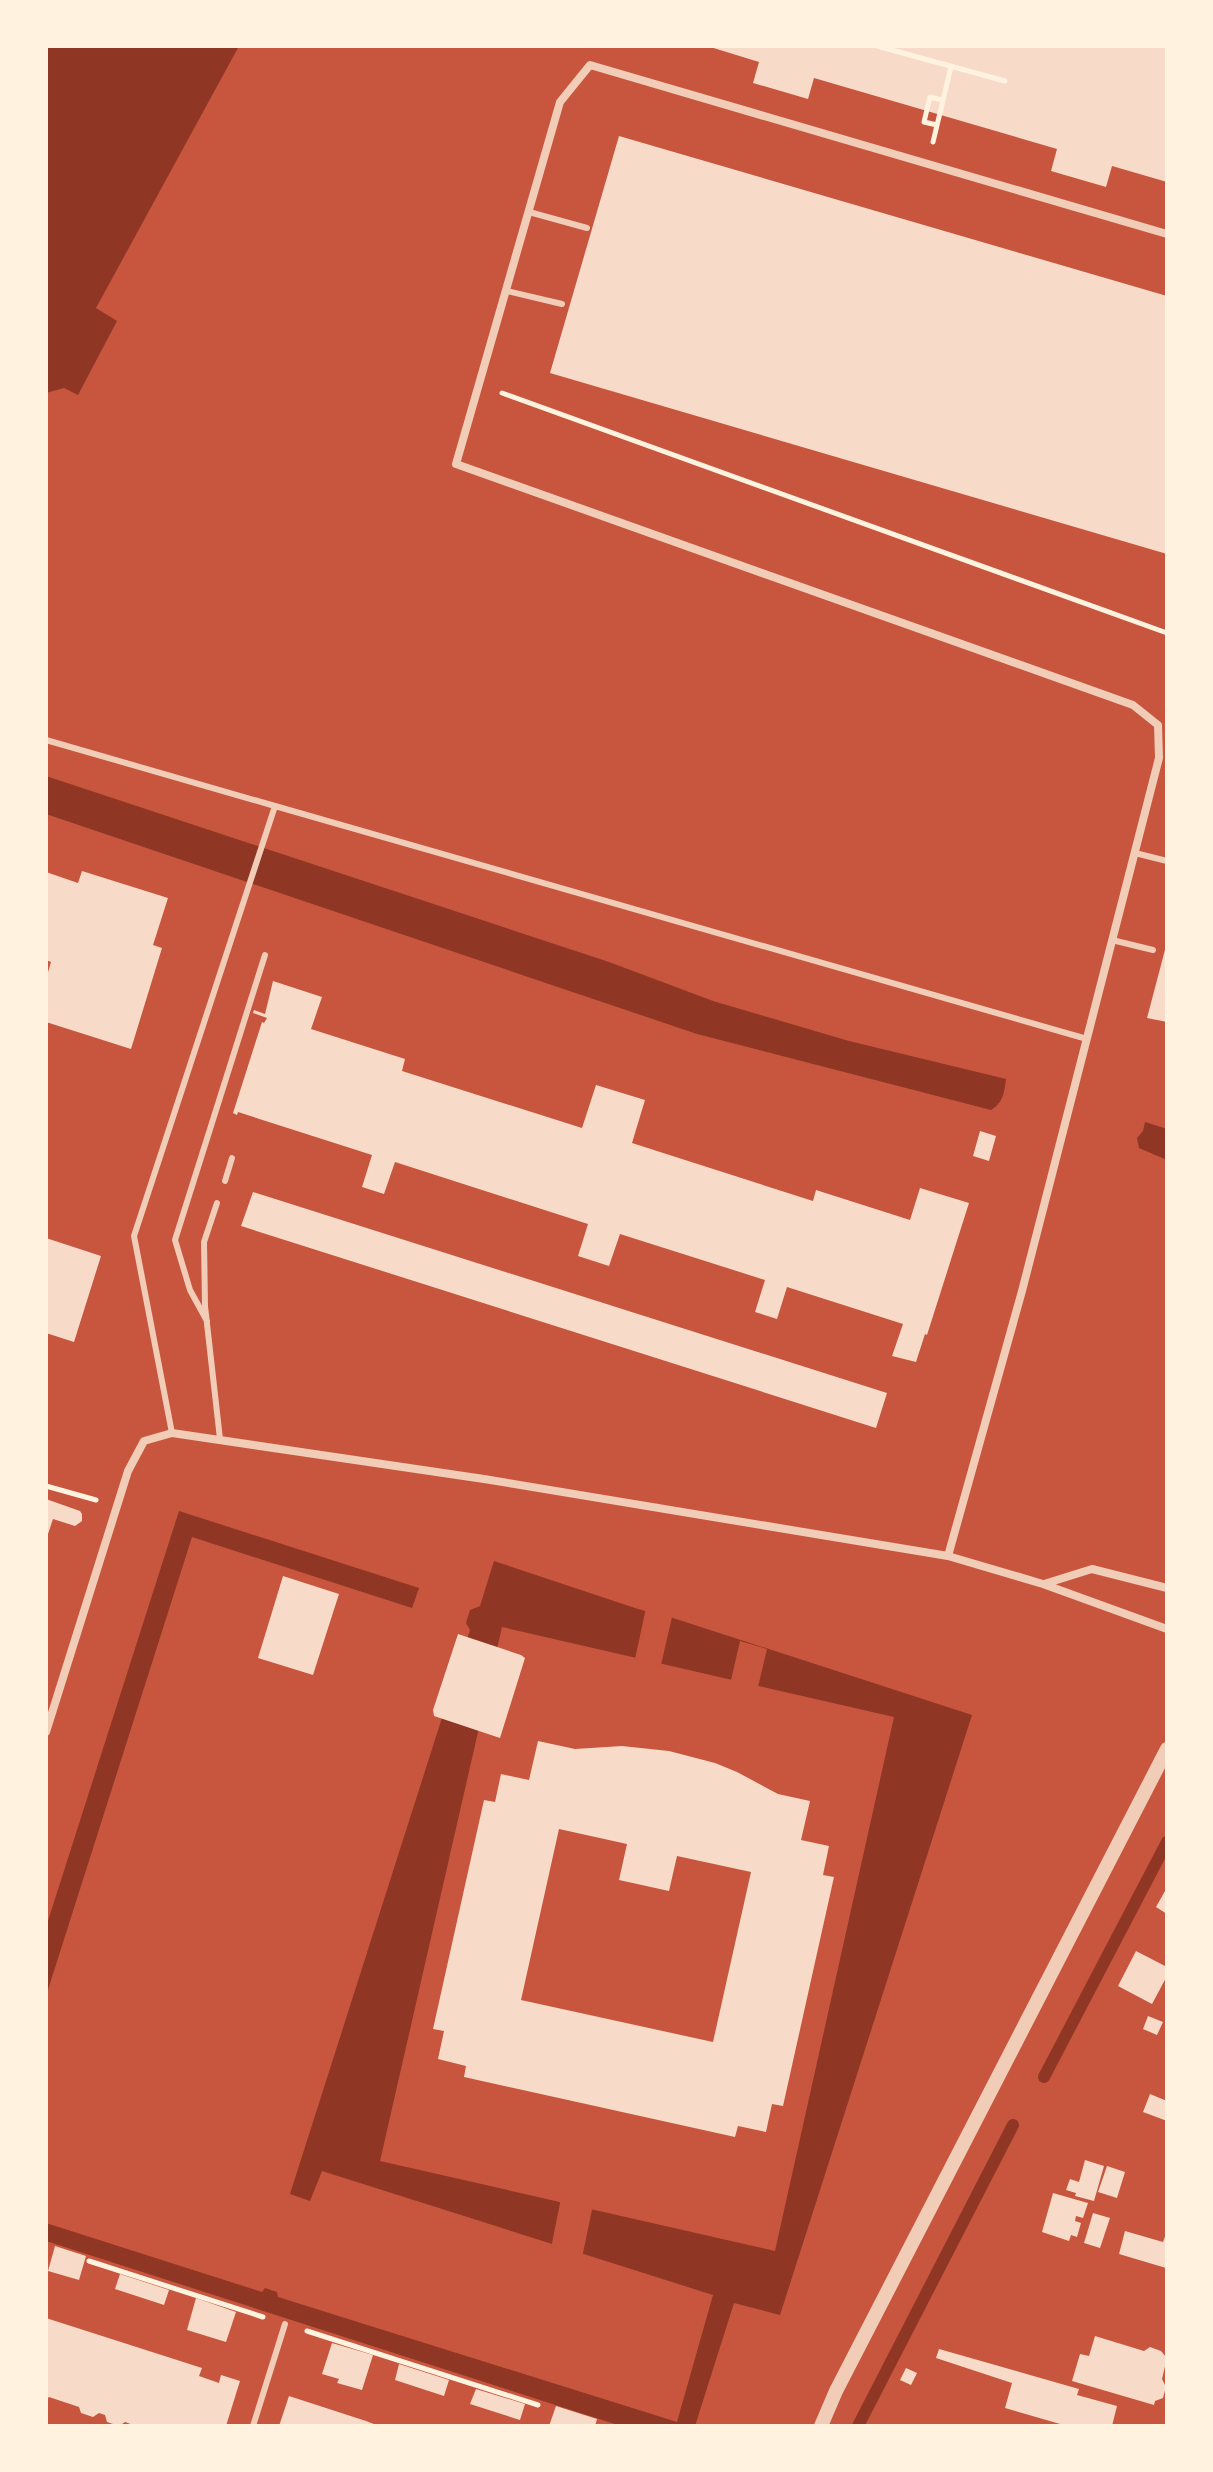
<svg xmlns="http://www.w3.org/2000/svg" width="1213" height="2472" font-family="Manrope,sans-serif">
	<style>
		.water { fill: #8f3625; fill-rule: evenodd }
		.pier { fill: #c8553d }
		.lines { fill: none; stroke-linecap: round; stroke-linejoin: round }
		.stream { stroke: #8f3625; stroke-width: 12 }
		.building { fill: #f7dbc8; fill-rule: evenodd }
		.path { stroke: #fff3e0; stroke-width: 5 }
		.service { stroke: #f1ccb7; stroke-width: 6 }
		.minor { stroke: #f1ccb7; stroke-width: 8 }
		.tertiary { stroke: #f1ccb7; stroke-width: 14 }
	</style>
	<rect width="100%" height="100%" fill="#c8553d"/>
	<!-- water -->
	<path class="water" d="M 46,46 L 239,46 L 96,308 L 117,321 L 78,395 L 64,388 L 46,393 Z
		M 46,776 L 609,962 L 713,1001 L 849,1041 L 1006,1079 C 1004,1092 1004,1102 991,1110 L 697,1034 L 46,814 Z
		M 1145,1122 L 1167,1129 L 1167,1160 L 1139,1148 L 1137,1138 L 1143,1131 Z
		M 179,1511 L 419,1588 L 412,1608 L 192,1537 L 46,1996 L 46,1927 Z
		M 494,1561 L 638,1609 L 673,1618 L 972,1715 L 780,2315 L 734,2303 L 695,2426 L 621,2426 L 46,2241 L 46,2223 L 262,2292 L 265,2288 L 277,2292 L 278,2297 L 677,2422 L 713,2295 L 322,2171 L 310,2201 L 290,2194 L 470,1630 L 466,1623 L 470,1610 L 480,1606 ZM 502,1627 L 894,1717 L 775,2251 L 380,2161 Z"/>
	<!-- pier -->
	<path class="pier" d="M 646,1608 L 672,1617 L 661,1665 L 635,1659 Z
		M 740,1641 L 767,1649 L 758,1687 L 731,1680 Z
		M 561,2198 L 593,2205 L 582,2258 L 551,2248 Z"/>
	<g class="lines">
		<!-- stream -->
		<path class="stream" d="M 1044,2077 L 1167,1842
			M 858,2426 L 1013,2125"/>
	</g>
	<!-- building -->
	<path class="building" d="M 707,46 L 1167,46 L 1167,182 L 1112,166 L 1106,187 L 1051,171 L 1057,149 L 814,78 L 808,99 L 753,83 L 759,62 Z
		M 619,136 L 1167,296 L 1167,554 L 550,373 Z
		M 82,871 L 168,898 L 153,945 L 162,948 L 131,1049 L 46,1022 L 46,979 L 51,962 L 46,960 L 46,872 L 78,883 Z
		M 1166,946 L 1167,946 L 1167,1022 L 1147,1018 Z
		M 273,981 L 322,997 L 311,1029 L 405,1059 L 402,1071 L 582,1128 L 596,1085 L 645,1100 L 632,1143 L 813,1201 L 816,1190 L 910,1220 L 920,1188 L 969,1203 L 927,1335 L 925,1334 L 916,1362 L 892,1356 L 903,1324 L 787,1287 L 777,1319 L 755,1312 L 765,1280 L 620,1234 L 609,1266 L 578,1256 L 588,1224 L 395,1162 L 384,1194 L 362,1187 L 372,1155 L 238,1112 L 237,1115 L 233,1113 L 262,1022 L 264,1023 L 267,1018 L 253,1013 L 254,1010 L 265,1014 Z
		M 980,1131 L 996,1136 L 989,1161 L 973,1156 Z
		M 253,1192 L 887,1393 L 876,1428 L 241,1226 Z
		M 46,1238 L 101,1256 L 74,1342 L 46,1333 Z
		M 46,1499 L 80,1511 L 82,1514 L 82,1521 L 75,1526 L 53,1519 L 46,1540 Z
		M 283,1576 L 339,1594 L 313,1675 L 258,1658 Z
		M 458,1634 L 521,1655 L 525,1658 L 500,1738 L 434,1716 L 433,1710 Z
		M 538,1741 L 575,1749 L 622,1746 L 669,1751 L 715,1763 L 737,1772 L 778,1794 L 810,1801 L 801,1840 L 829,1846 L 823,1875 L 834,1877 L 783,2106 L 772,2104 L 766,2132 L 738,2126 L 735,2137 L 464,2077 L 466,2066 L 438,2059 L 444,2031 L 433,2029 L 484,1800 L 495,1802 L 501,1774 L 529,1780 ZM 559,1829 L 627,1844 L 619,1880 L 669,1891 L 677,1856 L 751,1872 L 713,2042 L 521,2000 Z
		M 1165,1891 L 1167,1892 L 1167,1914 L 1156,1907 Z
		M 1136,1951 L 1167,1967 L 1167,1976 L 1152,2004 L 1118,1986 Z
		M 1148,2016 L 1163,2022 L 1157,2035 L 1143,2029 Z
		M 1150,2094 L 1167,2101 L 1167,2121 L 1143,2112 Z
		M 1085,2160 L 1104,2166 L 1094,2201 L 1075,2196 L 1076,2193 L 1066,2190 L 1070,2179 L 1079,2182 Z
		M 1107,2166 L 1125,2172 L 1117,2198 L 1098,2192 Z
		M 1053,2193 L 1088,2203 L 1083,2218 L 1076,2216 L 1075,2221 L 1081,2223 L 1077,2237 L 1071,2235 L 1069,2241 L 1042,2232 Z
		M 1093,2213 L 1110,2218 L 1100,2248 L 1084,2243 Z
		M 1125,2231 L 1163,2242 L 1167,2231 L 1166,2268 L 1119,2254 Z
		M 55,2246 L 86,2256 L 79,2280 L 48,2271 Z
		M 120,2274 L 169,2290 L 164,2305 L 115,2289 Z
		M 196,2298 L 236,2312 L 226,2342 L 187,2330 Z
		M 46,2318 L 202,2368 L 199,2376 L 219,2383 L 221,2375 L 240,2381 L 226,2426 L 136,2426 L 125,2422 L 119,2426 L 107,2422 L 105,2415 L 99,2413 L 93,2417 L 81,2413 L 79,2407 L 49,2397 L 46,2400 Z
		M 1095,2336 L 1144,2351 L 1150,2347 L 1161,2351 L 1167,2358 L 1162,2379 L 1166,2387 L 1163,2398 L 1155,2401 L 1154,2405 L 1072,2381 L 1080,2354 L 1089,2356 Z
		M 332,2343 L 373,2355 L 362,2390 L 337,2383 L 339,2379 L 322,2374 Z
		M 939,2349 L 1079,2389 L 1077,2395 L 1117,2406 L 1112,2426 L 1067,2426 L 1005,2408 L 1012,2383 L 936,2358 Z
		M 399,2364 L 449,2380 L 444,2396 L 395,2380 Z
		M 906,2368 L 917,2373 L 911,2385 L 900,2380 Z
		M 476,2389 L 525,2404 L 520,2420 L 470,2404 Z
		M 289,2396 L 366,2421 L 379,2426 L 279,2426 Z
		M 556,2406 L 597,2419 L 595,2426 L 549,2426 Z"/>
	<g class="lines">
		<!-- path -->
		<path class="path" d="M 877,46 L 1005,81
			M 937,125 L 924,122 L 930,97 L 942,100
			M 933,142 L 951,67
			M 502,393 L 1167,633
			M 46,1486 L 96,1500
			M 89,2261 L 263,2317
			M 307,2331 L 538,2405"/>
		<!-- service -->
		<path class="service" d="M 529,212 L 587,228
			M 507,291 L 562,304
			M 46,740 L 275,806
			M 1135,853 L 1167,861
			M 1112,940 L 1153,950
			M 225,1181 L 232,1158
			M 217,1203 L 204,1242 L 205,1306 L 220,1439
			M 207,1321 L 190,1290 L 175,1240 L 265,955
			M 172,1433 L 134,1236 L 275,806 L 1087,1039
			M 253,2426 L 285,2324"/>
		<!-- minor -->
		<path class="minor" d="M 948,1556 L 1022,1291 L 1159,758 L 1158,725 L 1133,705 L 456,464 L 560,102 L 590,65 L 1167,234
			M 1044,1584 L 1092,1569 L 1167,1588
			M 46,1732 L 128,1471 L 144,1441 L 172,1433 L 484,1479 L 948,1556 L 1043,1584 L 1167,1629"/>
		<!-- tertiary -->
		<path class="tertiary" d="M 821,2426 L 836,2391 L 1167,1749"/>
	</g>
	<!-- border -->
	<rect width="1213" height="2472" fill="none" stroke="#fff3e0" stroke-width="96"/>
</svg>
